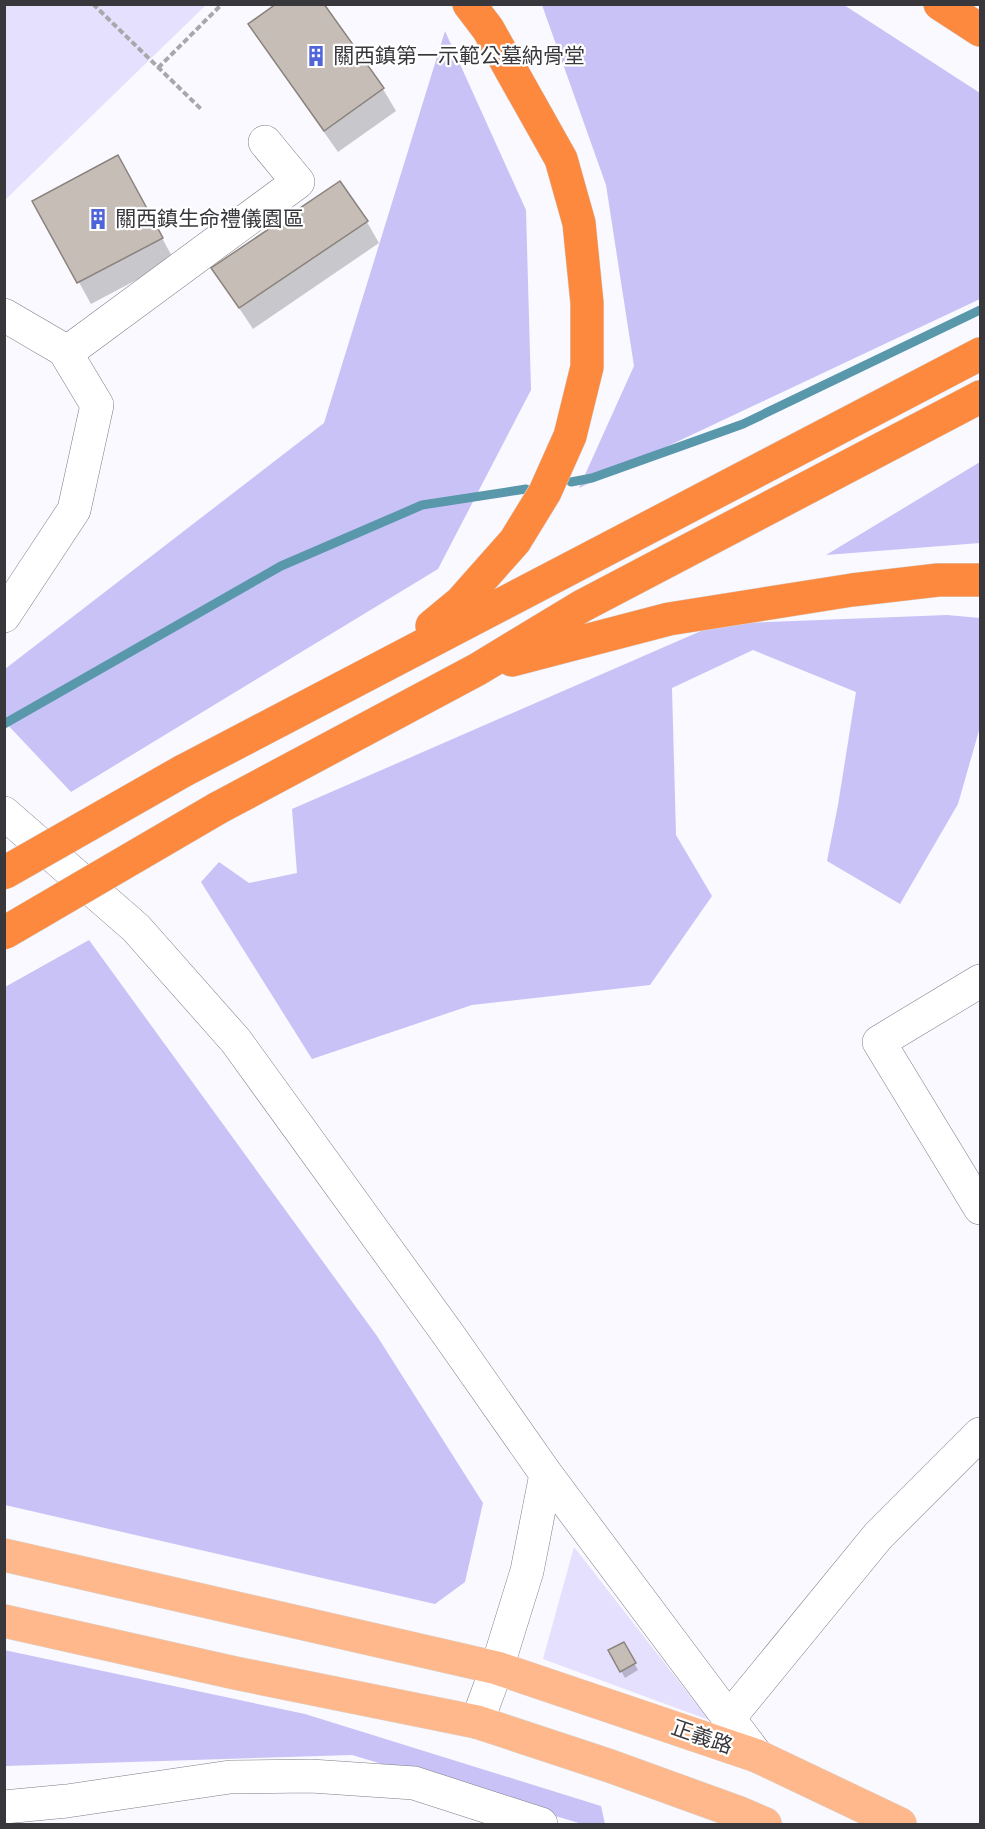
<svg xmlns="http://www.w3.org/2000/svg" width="985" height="1829" font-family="Barlow,'Noto Sans TC',sans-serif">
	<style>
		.green { fill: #e4e0fd }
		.forest { fill: #c9c2f7 }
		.shadow { fill: #0003 }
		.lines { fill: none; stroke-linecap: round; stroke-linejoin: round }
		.stream { stroke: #5997ab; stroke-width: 9 }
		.building { fill: #c6bdb7; stroke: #8a827c; stroke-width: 1.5 }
		.minor-casing { stroke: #7e7d86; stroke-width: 34 }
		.major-casing { stroke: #d7d7d8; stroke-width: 34 }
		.highway-casing { stroke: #d7d7d8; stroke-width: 34 }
		.path { stroke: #a7a7ac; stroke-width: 4; stroke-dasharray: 6 3; stroke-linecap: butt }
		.minor { stroke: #fff; stroke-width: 33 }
		.major { stroke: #feb88b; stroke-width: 33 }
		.highway { stroke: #fd893e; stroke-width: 33 }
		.highway-bridge-casing { stroke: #d7d7d8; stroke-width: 34; stroke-linecap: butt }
		.highway-bridge { stroke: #fd893e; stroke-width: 33 }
		.labels { text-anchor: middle; stroke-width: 4.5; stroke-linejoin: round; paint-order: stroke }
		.poi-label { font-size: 21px; fill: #38383c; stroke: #fff; text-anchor: start }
		.street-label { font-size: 21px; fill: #38383c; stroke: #fff }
	</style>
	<rect width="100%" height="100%" fill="#f9f9ff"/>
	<!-- green -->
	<path class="green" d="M 5,4 L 206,4 L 206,5 L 5,200 Z
		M 574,1547 L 709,1720 L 543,1659 Z"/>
	<!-- forest -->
	<path class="forest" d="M 542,5 L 844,5 L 980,93 L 980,299 L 579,488 L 634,366 L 606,185 Z
		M 445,31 L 526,210 L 531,390 L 438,569 L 71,792 L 5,722 L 5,669 L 324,423 Z
		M 980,462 L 980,543 L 826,555 Z
		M 947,615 L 980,618 L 980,727 L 958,804 L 900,904 L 827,861 L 838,805 L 856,692 L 753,650 L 672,688 L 676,835 L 712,896 L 650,985 L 472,1005 L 312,1059 L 201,882 L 219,862 L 249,883 L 297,873 L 292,809 L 717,624 Z
		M 89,940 L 377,1336 L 483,1503 L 465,1582 L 435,1604 L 5,1505 L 5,987 Z
		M 4,1650 L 305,1714 L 601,1806 L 605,1824 L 582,1824 L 352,1755 L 5,1766 Z"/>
	<!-- shadow -->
	<path class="shadow" d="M 322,4 L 383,89 L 396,111 L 338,152 L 263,46 L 250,25 Z
		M 130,179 L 174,260 L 91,304 L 34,201 Z
		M 367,222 L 379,243 L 253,329 L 213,269 Z
		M 623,1644 L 638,1670 L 625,1678 L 610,1651 Z"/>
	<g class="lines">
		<!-- stream -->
		<path class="stream" d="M 571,482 L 592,478 L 743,424 L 980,310
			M 4,724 L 281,566 L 422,505 L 526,489"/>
	</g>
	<!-- building -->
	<path class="building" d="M 276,4 L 324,4 L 384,88 L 324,131 L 248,24 Z
		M 118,155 L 163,238 L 77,283 L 32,201 Z
		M 340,181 L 368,221 L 239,308 L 211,268 Z
		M 624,1642 L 636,1663 L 620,1672 L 608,1650 Z"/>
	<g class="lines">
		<defs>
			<path id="minor" d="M 4,315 L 64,350 L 97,405 L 74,510 L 4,616
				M 66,353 L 298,182 L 265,142
				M 4,813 L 136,928 L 236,1041 L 448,1334 L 546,1474 L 757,1756
				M 980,981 L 879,1042 L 980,1208
				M 729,1718 L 878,1536 L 980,1434
				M 477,1722 L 497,1668 L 527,1571 L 546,1474
				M 4,1807 L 67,1801 L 230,1777 L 311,1776 L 414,1783 L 541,1824"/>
			<path id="major" d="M 4,1555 L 497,1668 L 757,1756 L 900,1824
				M 4,1621 L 235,1673 L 477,1722 L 610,1766 L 737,1812 L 765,1824"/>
			<path id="highway" d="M 940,4 L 980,30
				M 432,626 L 461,602 L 515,541 L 545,492 L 570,436 L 587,367 L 587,303 L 579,223 L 561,159 L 488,29 L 469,4
				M 512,660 L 669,619 L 852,590 L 938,580 L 980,580
				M 183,771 L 980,354
				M 218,808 L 478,669 L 582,606 L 980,397"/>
		</defs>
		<!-- minor casing -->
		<use href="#minor" class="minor-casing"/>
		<!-- major casing -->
		<use href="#major" class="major-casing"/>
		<!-- highway casing -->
		<use href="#highway" class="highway-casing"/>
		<!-- path -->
		<path class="path" d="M 93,4 L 201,109
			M 158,68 L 222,4"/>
		<!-- minor -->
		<use href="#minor" class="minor"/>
		<!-- major -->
		<use href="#major" class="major"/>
		<!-- highway -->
		<use href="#highway" class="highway"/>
		<defs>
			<path id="highway-bridge" d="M 4,873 L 183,771
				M 4,933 L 218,808"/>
		</defs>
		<!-- highway-bridge casing -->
		<use href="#highway-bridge" class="highway-bridge-casing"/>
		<!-- highway-bridge -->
		<use href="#highway-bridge" class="highway-bridge"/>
	</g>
	<!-- icons -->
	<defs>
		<symbol id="building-bare" viewBox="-9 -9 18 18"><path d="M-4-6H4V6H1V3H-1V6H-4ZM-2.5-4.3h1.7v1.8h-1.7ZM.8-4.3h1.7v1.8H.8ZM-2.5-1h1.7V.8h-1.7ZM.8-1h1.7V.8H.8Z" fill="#4f64d9" stroke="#fff" stroke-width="2.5" paint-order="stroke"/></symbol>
	</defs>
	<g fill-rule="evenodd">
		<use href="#building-bare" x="301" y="41" width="30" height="30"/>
		<use href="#building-bare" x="83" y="204" width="30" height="30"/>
	</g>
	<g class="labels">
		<!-- poi labels -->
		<g class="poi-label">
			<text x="333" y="63">關西鎮第一示範公墓納骨堂</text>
			<text x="115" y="226">關西鎮生命禮儀園區</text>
		</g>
		<!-- street labels -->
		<g class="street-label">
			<text transform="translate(702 1737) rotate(19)" y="7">正義路</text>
		</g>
	</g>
	<!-- border -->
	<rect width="985" height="1829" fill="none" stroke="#38383c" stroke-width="12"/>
</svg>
